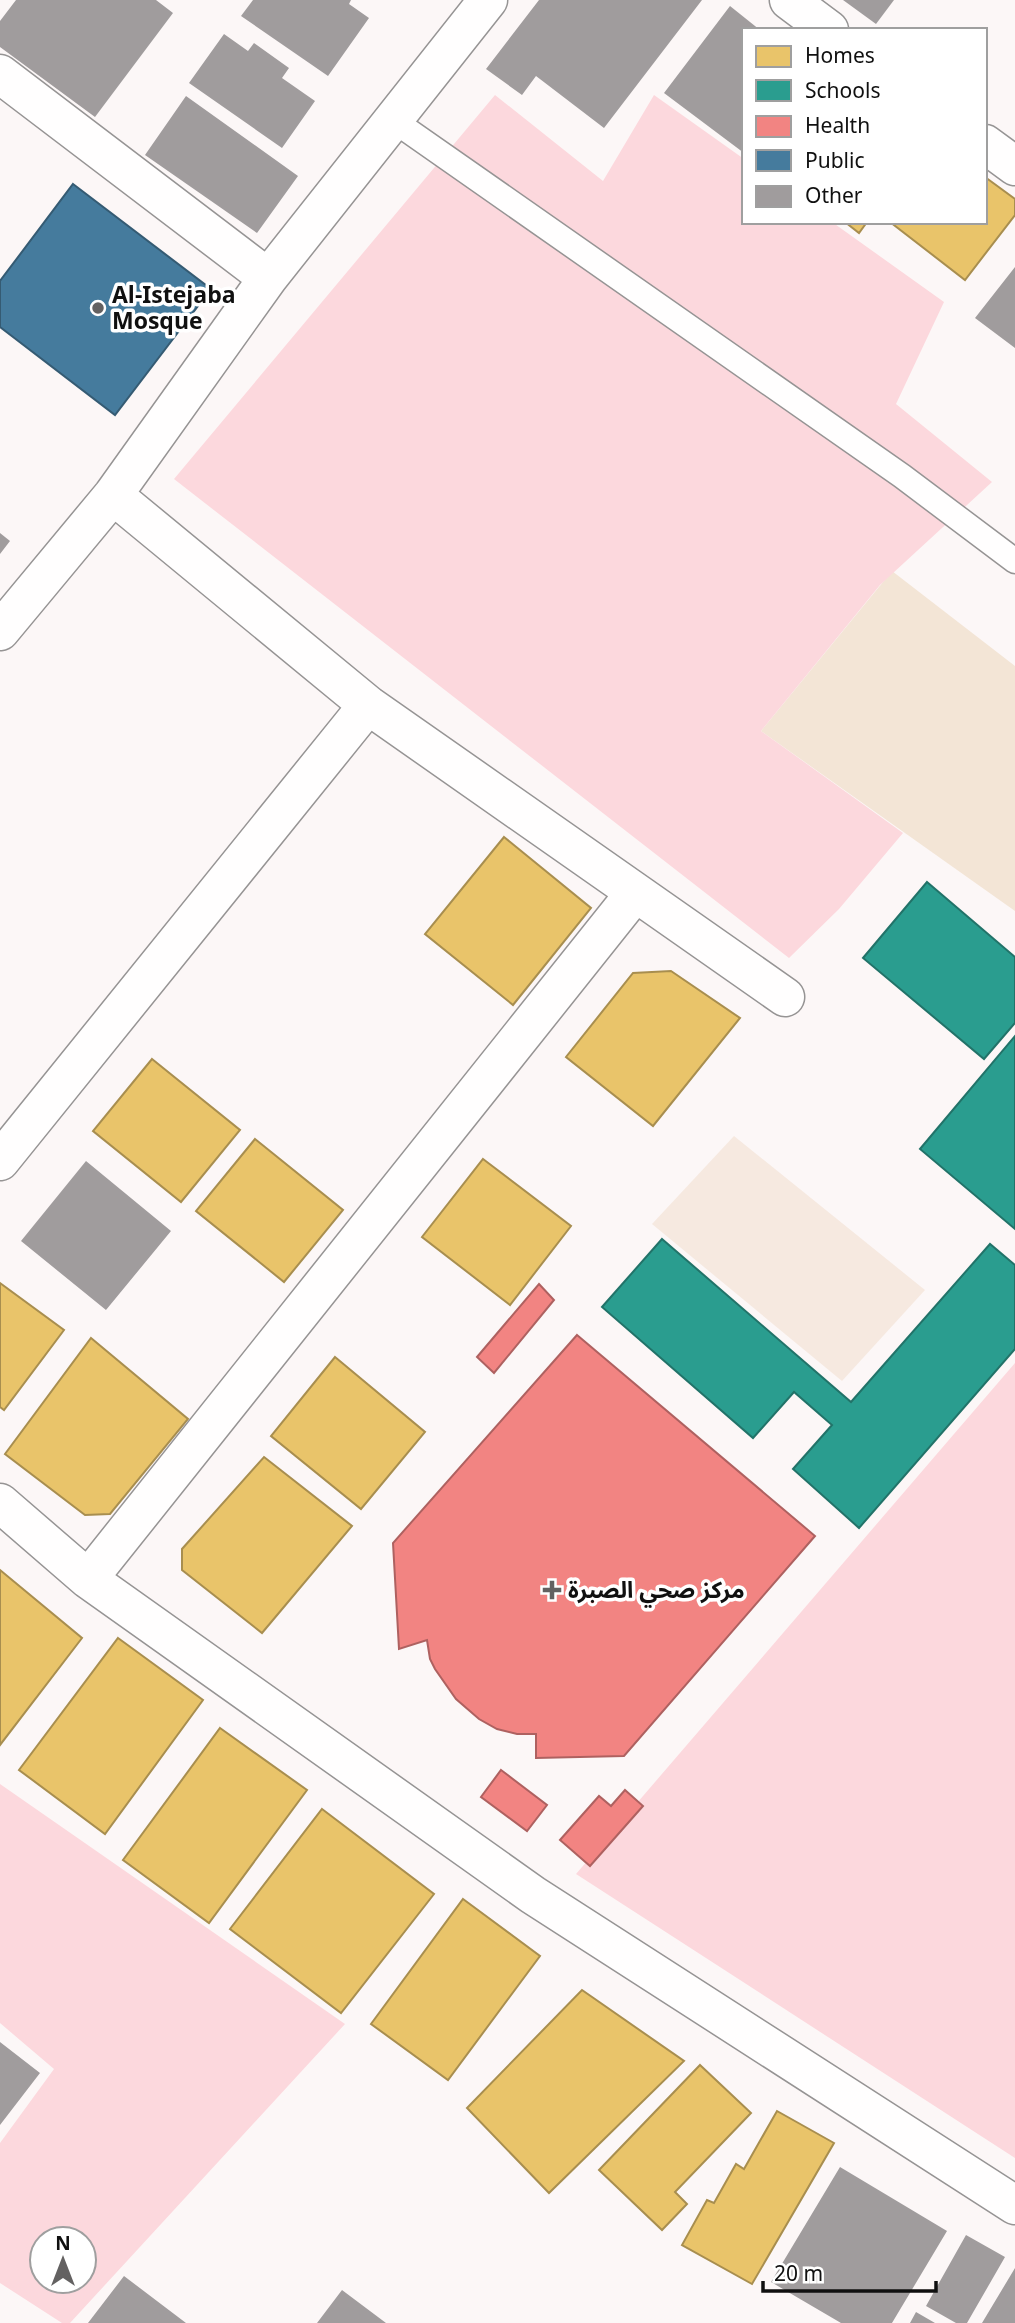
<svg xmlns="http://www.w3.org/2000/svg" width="1015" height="2323" font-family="Georgia,'Noto Sans Arabic',serif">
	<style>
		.green { fill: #f3e5d6 }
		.sand { fill: #fcd8dd; fill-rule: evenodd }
		.pitch { fill: #f6e9e0 }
		.homes { fill: #e9c46a; stroke: #a88e4f; stroke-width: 2 }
		.schools { fill: #2a9d8f; stroke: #227369; stroke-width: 2 }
		.health { fill: #f28482; stroke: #ae6160; stroke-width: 2 }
		.public { fill: #457b9d; stroke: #355b73; stroke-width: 2 }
		.building { fill: #a09c9d }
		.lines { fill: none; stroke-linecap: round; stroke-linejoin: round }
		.lane-casing { stroke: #969494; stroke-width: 27 }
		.street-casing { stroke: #969494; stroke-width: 41 }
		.lane { stroke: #fffefe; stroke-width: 24 }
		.street { stroke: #fffefe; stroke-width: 38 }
		.poi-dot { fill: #636161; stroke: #fff; stroke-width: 2.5 }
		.labels { text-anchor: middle; stroke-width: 7; stroke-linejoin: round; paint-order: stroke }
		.poi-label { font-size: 23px; font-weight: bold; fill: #101010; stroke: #fff; text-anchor: start }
	</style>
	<rect width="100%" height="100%" fill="#fcf7f7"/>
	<!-- green -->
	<path class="green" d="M 892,571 L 1015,666 L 1015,911 L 761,731 Z"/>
	<!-- sand -->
	<path class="sand" d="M 495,95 L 603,181 L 654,95 L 744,159 L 744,222 L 832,222 L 944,302 L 896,404 L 992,482 L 880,585 L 761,731 L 903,833 L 839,909 L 789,958 L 174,479 Z
		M 1015,1363 L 1015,2158 L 576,1874 Z
		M 0,1784 L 345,2024 L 70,2323 L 62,2323 L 0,2283 L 0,2143 L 54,2069 L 0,2023 ZM 84,2239 L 84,2281 L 42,2281 L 42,2239 Z"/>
	<!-- pitch -->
	<path class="pitch" d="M 734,1136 L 925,1290 L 842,1381 L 652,1224 Z"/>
	<!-- homes -->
	<path class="homes" d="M 985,177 L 1015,199 L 1015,215 L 965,280 L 890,222 L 985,222 Z
		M 845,222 L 867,222 L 859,233 Z
		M 504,837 L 591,908 L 513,1005 L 425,934 Z
		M 671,971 L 740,1018 L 653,1126 L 566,1057 L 633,973 Z
		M 152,1059 L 240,1130 L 181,1202 L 93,1131 Z
		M 255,1139 L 343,1210 L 284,1282 L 196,1211 Z
		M 483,1159 L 571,1226 L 510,1305 L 422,1237 Z
		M 0,1283 L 64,1330 L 4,1410 L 0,1407 Z
		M 91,1338 L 188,1419 L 110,1514 L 85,1515 L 5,1454 Z
		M 335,1357 L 425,1432 L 361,1509 L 271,1436 Z
		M 264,1457 L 352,1526 L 262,1633 L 182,1570 L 182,1549 Z
		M 0,1570 L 82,1638 L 0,1745 Z
		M 118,1638 L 203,1700 L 105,1834 L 19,1770 Z
		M 220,1728 L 307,1790 L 209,1923 L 123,1860 Z
		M 322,1809 L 434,1894 L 341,2013 L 230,1929 Z
		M 463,1899 L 540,1956 L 448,2080 L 371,2024 Z
		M 582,1990 L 684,2061 L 549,2193 L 467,2108 Z
		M 700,2065 L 751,2113 L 675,2192 L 687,2204 L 662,2230 L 599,2170 Z
		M 777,2111 L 834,2143 L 752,2284 L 682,2245 L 707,2200 L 714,2203 L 736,2164 L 744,2169 Z"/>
	<!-- schools -->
	<path class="schools" d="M 927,882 L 1015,957 L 1015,1023 L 984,1059 L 863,958 Z
		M 1015,1036 L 1015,1229 L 920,1149 Z
		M 662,1239 L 851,1402 L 990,1244 L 1015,1265 L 1015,1349 L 859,1528 L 793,1469 L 832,1425 L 794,1392 L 753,1438 L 602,1307 Z"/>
	<!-- health -->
	<path class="health" d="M 539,1284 L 554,1300 L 494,1373 L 477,1357 Z
		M 577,1335 L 815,1536 L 624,1756 L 536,1758 L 536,1734 L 517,1734 L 497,1729 L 479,1719 L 456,1699 L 435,1669 L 430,1659 L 427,1640 L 399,1649 L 393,1543 Z
		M 501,1770 L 547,1805 L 527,1831 L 481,1797 Z
		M 625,1790 L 643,1806 L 590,1866 L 560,1840 L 599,1796 L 611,1806 Z"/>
	<!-- public -->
	<path class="public" d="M 73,184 L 211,289 L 115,415 L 0,327 L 0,281 Z"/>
	<!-- building -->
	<path class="building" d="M 16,0 L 156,0 L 173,13 L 95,117 L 0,47 L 0,21 Z
		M 253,0 L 351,0 L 349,4 L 369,18 L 328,76 L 241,16 Z
		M 539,0 L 702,0 L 604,128 L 536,76 L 522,95 L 486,69 Z
		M 843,0 L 894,0 L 876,24 Z
		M 730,6 L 760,30 L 744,30 L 744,153 L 664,93 Z
		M 224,34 L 248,51 L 254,43 L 289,68 L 282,78 L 315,101 L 282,148 L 189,83 Z
		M 186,96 L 298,176 L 257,233 L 145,155 Z
		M 1015,267 L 1015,348 L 975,318 Z
		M 0,533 L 10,541 L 0,554 Z
		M 86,1161 L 171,1231 L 106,1310 L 21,1241 Z
		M 0,2042 L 40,2073 L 0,2125 Z
		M 840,2167 L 947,2231 L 892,2323 L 841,2323 L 771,2282 Z
		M 966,2235 L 1005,2257 L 967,2323 L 956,2323 L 926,2306 Z
		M 1015,2268 L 1015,2323 L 982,2323 Z
		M 124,2276 L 186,2323 L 88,2323 Z
		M 342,2290 L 386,2323 L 317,2323 Z
		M 916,2312 L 935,2323 L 910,2323 Z"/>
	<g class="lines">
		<defs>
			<path id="lane" d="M 393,120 L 902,476 L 1015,561"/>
			<path id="street" d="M 789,0 L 829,30
				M 0,74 L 268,278
				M 985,144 L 1015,166
				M 113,495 L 368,705 L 785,997
				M 0,631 L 113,495 L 268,278 L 488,0
				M 0,1161 L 368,705
				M 0,1503 L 88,1579 L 533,1895 L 1015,2205
				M 88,1579 L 635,893"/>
		</defs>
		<!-- lane casing -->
		<use href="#lane" class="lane-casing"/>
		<!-- street casing -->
		<use href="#street" class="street-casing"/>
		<!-- lane -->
		<use href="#lane" class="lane"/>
		<!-- street -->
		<use href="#street" class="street"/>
	</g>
	<!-- markers -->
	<g class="poi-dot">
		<circle cx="98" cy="308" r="7"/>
		<path d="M548.5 1579.5h7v7h7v7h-7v7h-7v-7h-7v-7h7z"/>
	</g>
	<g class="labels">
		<!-- poi labels -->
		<g class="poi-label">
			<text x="112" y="303">Al-Istejaba<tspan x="112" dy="26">Mosque</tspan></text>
			<text x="568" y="1598">مركز صحي الصبرة</text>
		</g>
	</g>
	<!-- legend -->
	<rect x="742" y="28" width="245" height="196" fill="#ffffff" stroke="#9f9f9f" stroke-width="2"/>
	<rect x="756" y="46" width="35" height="21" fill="#e9c46a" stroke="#9f9f9f" stroke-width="2"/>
	<text x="805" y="63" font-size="21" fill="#101010">Homes</text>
	<rect x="756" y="80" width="35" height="21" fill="#2a9d8f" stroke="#9f9f9f" stroke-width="2"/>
	<text x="805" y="98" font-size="21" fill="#101010">Schools</text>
	<rect x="756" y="116" width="35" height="21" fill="#f28482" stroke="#9f9f9f" stroke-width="2"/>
	<text x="805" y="133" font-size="21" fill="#101010">Health</text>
	<rect x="756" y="150" width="35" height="21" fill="#457b9d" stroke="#9f9f9f" stroke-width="2"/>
	<text x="805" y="168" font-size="21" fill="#101010">Public</text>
	<rect x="756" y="186" width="35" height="21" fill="#a09c9d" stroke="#9f9f9f" stroke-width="2"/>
	<text x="805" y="203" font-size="21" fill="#101010">Other</text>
	<!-- north arrow -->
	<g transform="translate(63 2260)"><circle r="33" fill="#ffffff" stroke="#9f9f9f" stroke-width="2"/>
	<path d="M0-5L12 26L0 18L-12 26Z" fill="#636161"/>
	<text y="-10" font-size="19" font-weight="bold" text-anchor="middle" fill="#101010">N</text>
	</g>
	<!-- scale -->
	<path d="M763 2281v10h173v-10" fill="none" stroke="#101010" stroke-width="3.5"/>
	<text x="774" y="2281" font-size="21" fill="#101010" stroke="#ffffff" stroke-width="5" paint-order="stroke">20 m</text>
</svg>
